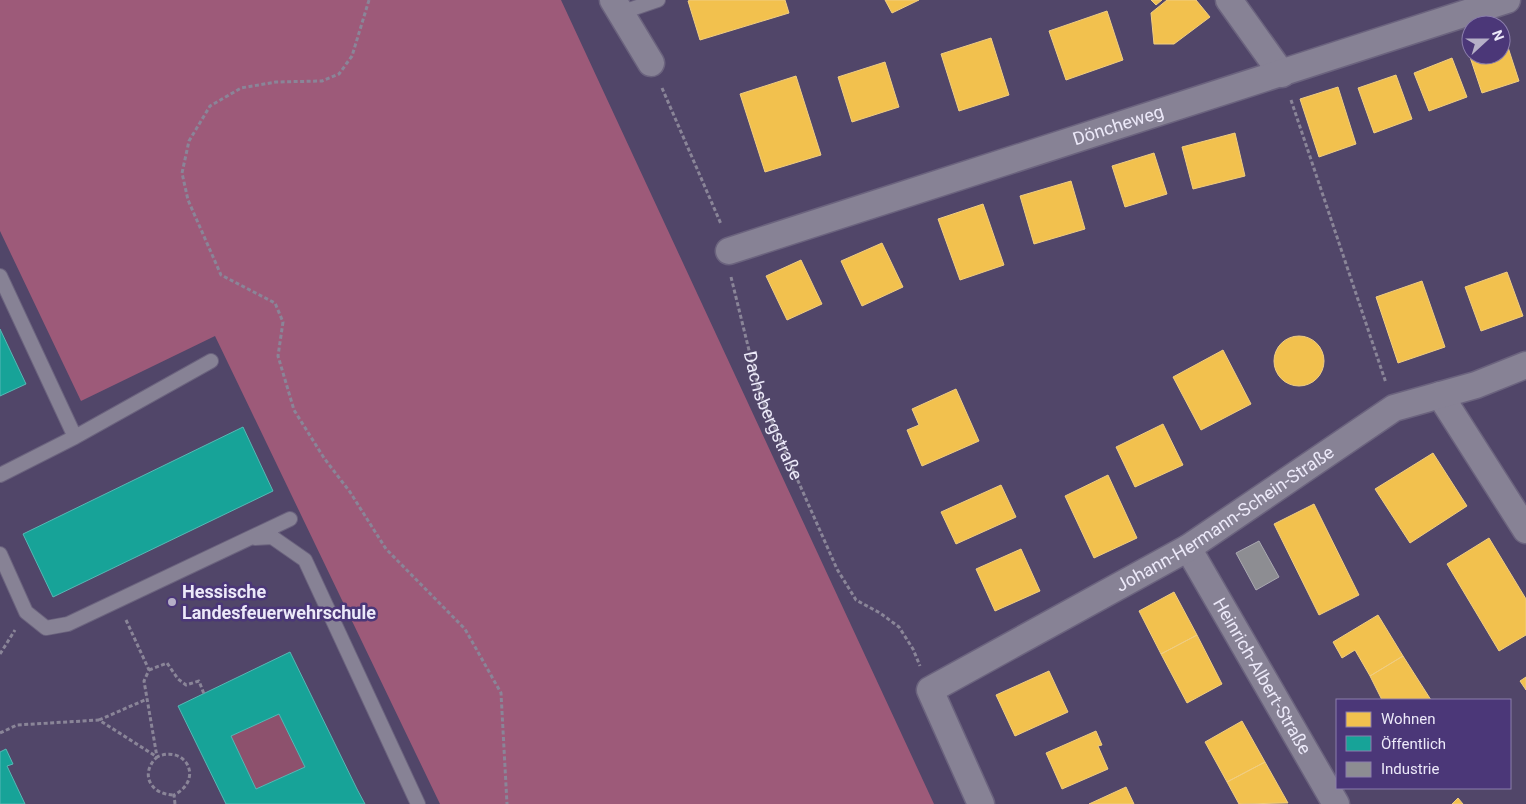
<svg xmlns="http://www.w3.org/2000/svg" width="1526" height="804" font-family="Roboto,sans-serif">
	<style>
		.green { fill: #8d516d }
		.forest { fill: #9d5a79 }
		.homes { fill: #f2c14e; stroke: #f0cd81 }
		.public { fill: #17a398; stroke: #57b8b5; fill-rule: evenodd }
		.industry { fill: #8d8d92; stroke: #aaa9b1 }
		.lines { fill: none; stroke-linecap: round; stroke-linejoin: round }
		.service-casing { stroke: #6b637e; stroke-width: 16 }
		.minor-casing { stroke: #6b637e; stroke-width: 29 }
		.path { stroke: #8a8598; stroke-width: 3; stroke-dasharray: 4 2.5; stroke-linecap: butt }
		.service { stroke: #878295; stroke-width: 14 }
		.minor { stroke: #878295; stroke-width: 26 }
		.poi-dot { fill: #b6b0c7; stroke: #4b3778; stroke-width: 2 }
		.labels { text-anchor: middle; stroke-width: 5; stroke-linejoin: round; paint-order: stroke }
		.street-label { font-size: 18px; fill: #ece9f9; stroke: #4b3778 }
		.poi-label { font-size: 18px; font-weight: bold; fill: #ece9f9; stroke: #4b3778; text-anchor: start }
	</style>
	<rect width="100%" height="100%" fill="#514669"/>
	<!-- green -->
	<path class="green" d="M 279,714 L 305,767 L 256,789 L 231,736 Z"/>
	<!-- forest -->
	<path class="forest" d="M 0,0 L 561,0 L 934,804 L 440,804 L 215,336 L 81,401 L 0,231 Z"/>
	<!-- homes -->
	<path class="homes" d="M 690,0 L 785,0 L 789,13 L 700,40 L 688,1 Z
		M 885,0 L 919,0 L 892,13 Z
		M 1151,0 L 1162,0 L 1156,5 Z
		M 1167,0 L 1196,0 L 1210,17 L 1174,44 L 1154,44 L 1151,13 Z
		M 1107,11 L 1123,60 L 1066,80 L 1049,31 Z
		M 1503,32 L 1519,81 L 1482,93 L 1466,45 L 1471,43 L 1471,55 L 1501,55 L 1501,33 Z
		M 991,38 L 1009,95 L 959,111 L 941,54 Z
		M 1452,58 L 1467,97 L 1429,111 L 1414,73 Z
		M 885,62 L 899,107 L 852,122 L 838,77 Z
		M 1396,75 L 1412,119 L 1374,133 L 1358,88 Z
		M 796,76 L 821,155 L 765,172 L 740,94 Z
		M 1338,87 L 1356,144 L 1319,157 L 1300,99 Z
		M 1235,133 L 1245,176 L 1193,189 L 1182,147 Z
		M 1154,153 L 1167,194 L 1125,207 L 1112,166 Z
		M 1071,181 L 1085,229 L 1034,244 L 1020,196 Z
		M 983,204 L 1004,265 L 960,280 L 938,219 Z
		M 882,243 L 903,287 L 862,306 L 841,261 Z
		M 801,260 L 822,304 L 787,320 L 766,276 Z
		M 1507,272 L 1523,316 L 1481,331 L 1465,287 Z
		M 1422,281 L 1445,347 L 1398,363 L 1376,297 Z
		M1274 361a25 25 0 1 1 50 0a25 25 0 1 1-50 0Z
		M 1223,350 L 1251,404 L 1201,430 L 1173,377 Z
		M 956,389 L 979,441 L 922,466 L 907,430 L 919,425 L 912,409 Z
		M 1163,424 L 1183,465 L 1135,487 L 1116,447 Z
		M 1433,453 L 1467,506 L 1410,543 L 1375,489 Z
		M 1108,475 L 1137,538 L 1094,558 L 1065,496 Z
		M 1001,485 L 1016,517 L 956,544 L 941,512 Z
		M 1314,504 L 1359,595 L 1319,615 L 1274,524 Z
		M 1489,538 L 1526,599 L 1526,635 L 1499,651 L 1447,564 Z
		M 1021,549 L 1040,591 L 995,611 L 976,569 Z
		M 1174,592 L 1197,635 L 1161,654 L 1139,611 Z
		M 1378,615 L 1403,656 L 1370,676 L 1355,650 L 1342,658 L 1333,642 Z
		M 1197,635 L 1222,684 L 1187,703 L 1161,654 Z
		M 1403,656 L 1431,700 L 1382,700 L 1370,676 Z
		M 1049,671 L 1068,712 L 1015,736 L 996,695 Z
		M 1526,677 L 1526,690 L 1520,681 Z
		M 1242,721 L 1265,762 L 1227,782 L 1205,742 Z
		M 1096,731 L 1102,745 L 1098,746 L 1108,769 L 1062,789 L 1046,753 Z
		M 1265,762 L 1288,803 L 1239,804 L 1227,782 Z
		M 1126,787 L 1134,804 L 1089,804 Z
		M 1458,798 L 1463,804 L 1452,804 Z"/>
	<!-- public -->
	<path class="public" d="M 0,329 L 26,384 L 0,396 Z
		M 243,427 L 273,491 L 53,597 L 23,534 Z
		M 290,652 L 357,789 L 365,804 L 226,804 L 178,706 ZM 279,714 L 305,767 L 256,789 L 231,736 Z
		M 6,749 L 13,764 L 7,766 L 25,804 L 0,804 L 0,752 Z"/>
	<!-- industry -->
	<path class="industry" d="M 1259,541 L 1279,577 L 1256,590 L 1236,553 Z"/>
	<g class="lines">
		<defs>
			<path id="service" d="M 620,13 L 658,0
				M 0,276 L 75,437
				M 0,475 L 75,437 L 211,361
				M 255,538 L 272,537 L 305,560 L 418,804
				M 0,554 L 26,612 L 46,628 L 68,624 L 290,519"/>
			<g id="minor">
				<path d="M 613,0 L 651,63"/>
				<path d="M 1229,0 L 1282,74"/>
				<path id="s2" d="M 729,251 L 1507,0"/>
				<path d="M 1440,395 L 1526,530"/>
				<path id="s3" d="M 1188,548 L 1336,804"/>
				<path id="s4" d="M 981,804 L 930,690 L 1188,548 L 1394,408 L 1476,385 L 1526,365"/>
			</g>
		</defs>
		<!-- service casing -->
		<use href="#service" class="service-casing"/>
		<!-- minor casing -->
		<use href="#minor" class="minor-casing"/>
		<!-- path -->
		<g class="path">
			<path d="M 369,0 L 352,56 L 339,74 L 322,81 L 276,82 L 241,88 L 210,106 L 189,141 L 182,173 L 188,200 L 221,275 L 275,303 L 283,322 L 278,356 L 294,410 L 324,458 L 350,492 L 386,549 L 465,629 L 501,693 L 507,804"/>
			<path d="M 662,88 L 721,224"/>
			<path d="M 1291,100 L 1386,383"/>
			<path id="s1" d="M 731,277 L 760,395 L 837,569 L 856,600 L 880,613 L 899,627 L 913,649 L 920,666"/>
			<path d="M 126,620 L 149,670 L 144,681 L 157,757 C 185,744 205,779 174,795 L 175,804"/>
			<path d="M 0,654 L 15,630"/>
			<path d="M 149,670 L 167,663 L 178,679 L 186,685 L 199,681 L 204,694"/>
			<path d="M 99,720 L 147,699"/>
			<path d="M 0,733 L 17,725 L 99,720 L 157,757 C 139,774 151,795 174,795"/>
		</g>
		<!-- service -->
		<use href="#service" class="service"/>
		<!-- minor -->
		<use href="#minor" class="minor"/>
	</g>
	<!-- markers -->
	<circle class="poi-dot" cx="172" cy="602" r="5"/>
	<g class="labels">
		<!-- street labels -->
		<g class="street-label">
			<text dy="6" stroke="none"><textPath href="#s2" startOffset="409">Döncheweg</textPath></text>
			<text dy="6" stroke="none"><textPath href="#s1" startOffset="145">Dachsbergstraße</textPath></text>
			<text dy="6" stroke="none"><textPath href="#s4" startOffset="466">Johann-Hermann-Schein-Straße</textPath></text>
			<text dy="6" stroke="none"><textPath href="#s3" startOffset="148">Heinrich-Albert-Straße</textPath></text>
		</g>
		<!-- poi labels -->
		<g class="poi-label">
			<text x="182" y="598">Hessische<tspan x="182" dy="21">Landesfeuerwehrschule</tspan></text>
		</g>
	</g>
	<!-- legend -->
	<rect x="1336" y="699" width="175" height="90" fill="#4b3778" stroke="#8b7eac"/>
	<rect x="1346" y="712" width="25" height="15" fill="#f2c14e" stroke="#8b7eac"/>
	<text x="1381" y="724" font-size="15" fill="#ece9f9">Wohnen</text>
	<rect x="1346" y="736" width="25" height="15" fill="#17a398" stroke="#8b7eac"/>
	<text x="1381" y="749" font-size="15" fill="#ece9f9">Öffentlich</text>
	<rect x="1346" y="762" width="25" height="15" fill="#8d8d92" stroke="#8b7eac"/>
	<text x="1381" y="774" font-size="15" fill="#ece9f9">Industrie</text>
	<!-- north arrow -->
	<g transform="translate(1486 40) rotate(69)"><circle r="24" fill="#4b3778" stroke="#8b7eac"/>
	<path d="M0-4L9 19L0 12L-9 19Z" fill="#b6b0c7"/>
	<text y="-8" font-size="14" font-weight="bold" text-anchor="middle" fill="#ece9f9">N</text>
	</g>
</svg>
